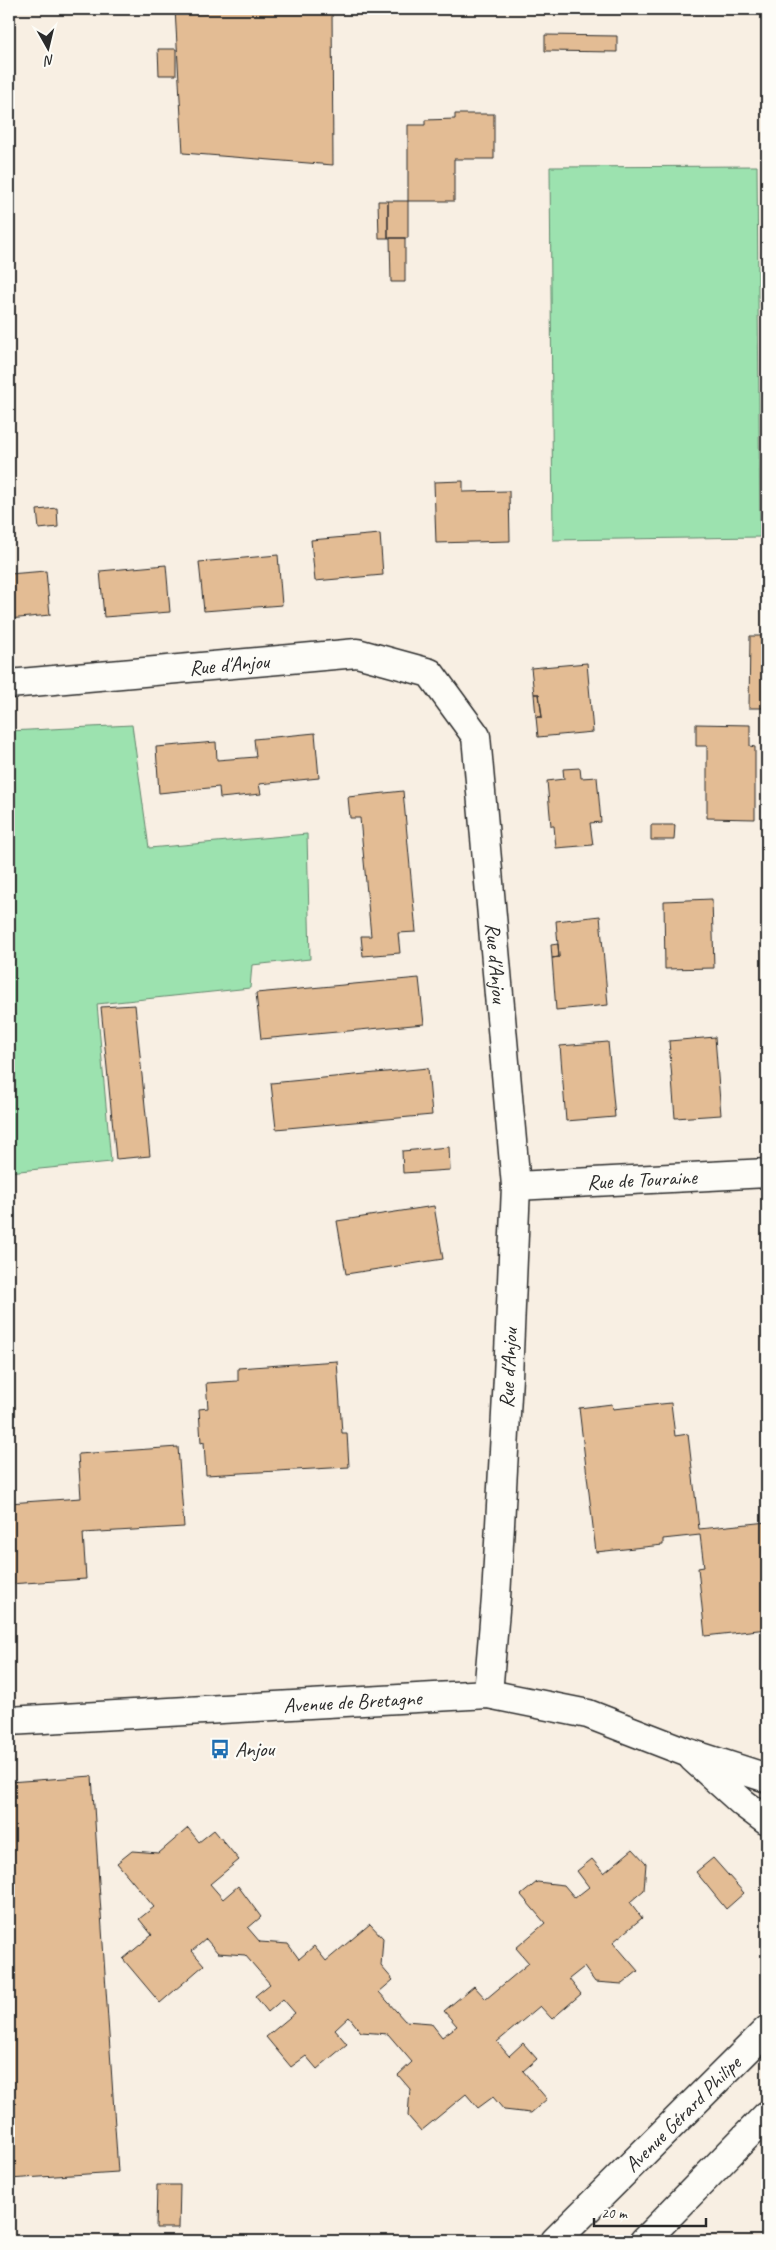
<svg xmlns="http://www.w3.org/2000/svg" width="776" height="2250" font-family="Caveat,sans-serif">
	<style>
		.green { fill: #9ce2af; stroke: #64866d }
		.building { fill: #e3bc94; stroke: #2b2b2b }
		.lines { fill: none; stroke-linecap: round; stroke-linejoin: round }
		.street-casing { stroke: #2b2b2b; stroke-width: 31 }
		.secondary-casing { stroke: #2b2b2b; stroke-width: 31 }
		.street { stroke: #fdfcf7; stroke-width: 28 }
		.secondary { stroke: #fdfcf7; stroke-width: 28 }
		.labels { text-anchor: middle; stroke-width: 4.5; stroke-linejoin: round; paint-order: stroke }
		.street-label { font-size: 21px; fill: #2b2b2b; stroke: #fdfcf7 }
		.poi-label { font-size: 21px; fill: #2b2b2b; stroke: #fdfcf7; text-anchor: start }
	</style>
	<rect width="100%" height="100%" fill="#f8efe3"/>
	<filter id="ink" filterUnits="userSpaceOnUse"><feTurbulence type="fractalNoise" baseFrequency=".02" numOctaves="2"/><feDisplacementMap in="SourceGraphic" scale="10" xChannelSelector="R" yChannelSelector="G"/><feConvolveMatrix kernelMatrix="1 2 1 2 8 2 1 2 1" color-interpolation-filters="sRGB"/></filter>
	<g filter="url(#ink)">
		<!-- green -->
		<path class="green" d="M 757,166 L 760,537 L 553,540 L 550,167 Z
			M 132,725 L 149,848 L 307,834 L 310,959 L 252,965 L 250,988 L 97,1004 L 111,1162 L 9,1172 L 9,731 Z"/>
		<!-- building -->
		<path class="building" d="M 175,9 L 332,9 L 333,165 L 183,153 Z
			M 545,35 L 617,36 L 617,52 L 545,51 Z
			M 158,49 L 176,49 L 176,75 L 159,75 Z
			M 455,114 L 494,114 L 494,159 L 454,159 L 454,201 L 408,201 L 408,125 L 425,125 L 425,120 L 455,119 Z
			M 378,201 L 388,201 L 388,238 L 379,238 Z
			M 388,201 L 408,201 L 408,238 L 388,238 Z
			M 765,216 L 767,216 L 767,334 Z
			M 390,238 L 405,238 L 405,282 L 391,282 Z
			M 463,481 L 463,492 L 509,491 L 510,541 L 436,543 L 434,482 Z
			M 57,508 L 58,527 L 39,529 L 37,510 Z
			M 380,534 L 383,575 L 315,581 L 311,540 Z
			M 278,555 L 282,605 L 204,611 L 199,562 Z
			M 166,565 L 170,612 L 104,617 L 100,571 Z
			M 46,571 L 50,615 L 9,619 L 9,574 Z
			M 750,636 L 767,636 L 767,708 L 749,708 Z
			M 587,663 L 593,732 L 538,737 L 536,717 L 542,717 L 539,694 L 534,694 L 531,668 Z
			M 534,694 L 539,694 L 542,717 L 536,717 Z
			M 696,724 L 750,725 L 750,746 L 755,747 L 755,819 L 707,818 L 707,746 L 696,746 Z
			M 315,733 L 319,778 L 259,784 L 261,794 L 220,798 L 219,787 L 159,793 L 156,747 L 216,742 L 217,760 L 256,757 L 254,739 Z
			M 580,768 L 581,778 L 597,777 L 601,822 L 590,823 L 593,845 L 556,848 L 554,826 L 551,826 L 547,781 L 564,779 L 563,769 Z
			M 403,791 L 416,932 L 398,933 L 400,953 L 363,956 L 361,936 L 371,936 L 360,818 L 350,818 L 348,797 Z
			M 651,825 L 675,825 L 674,840 L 651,840 Z
			M 712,899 L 714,968 L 665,969 L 664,901 Z
			M 600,916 L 608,1005 L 556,1010 L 552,958 L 559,957 L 556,921 Z
			M 558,944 L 559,957 L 552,958 L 551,945 Z
			M 419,978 L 424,1024 L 261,1039 L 256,993 Z
			M 135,1005 L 150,1156 L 116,1159 L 101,1007 Z
			M 715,1037 L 721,1115 L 675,1118 L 669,1041 Z
			M 608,1042 L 615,1117 L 566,1121 L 560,1046 Z
			M 428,1068 L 432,1115 L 276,1129 L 271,1083 Z
			M 449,1147 L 450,1170 L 403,1173 L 402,1151 Z
			M 434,1206 L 443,1259 L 346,1274 L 337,1221 Z
			M 337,1361 L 342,1433 L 347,1433 L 349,1467 L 206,1475 L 204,1442 L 201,1443 L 199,1409 L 208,1408 L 206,1383 L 238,1381 L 238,1368 Z
			M 671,1403 L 675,1436 L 688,1434 L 699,1529 L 767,1522 L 767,1629 L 705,1636 L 698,1568 L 704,1567 L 700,1535 L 663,1539 L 663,1545 L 596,1552 L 579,1408 L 612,1404 L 613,1409 Z
			M 178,1447 L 184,1527 L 83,1533 L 86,1579 L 9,1584 L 9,1503 L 81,1498 L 78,1454 Z
			M 92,1776 L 118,2172 L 9,2179 L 9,1782 Z
			M 188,1828 L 199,1842 L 214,1830 L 239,1860 L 210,1884 L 223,1899 L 238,1886 L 261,1917 L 248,1928 L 260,1942 L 288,1944 L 299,1959 L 314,1946 L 326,1961 L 370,1924 L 383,1938 L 381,1966 L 393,1980 L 379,1992 L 405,2021 L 431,2023 L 442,2037 L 457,2026 L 444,2011 L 474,1986 L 486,1999 L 529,1963 L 516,1948 L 545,1923 L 521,1895 L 537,1882 L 564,1885 L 575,1898 L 589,1887 L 577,1871 L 592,1859 L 604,1873 L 633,1849 L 646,1863 L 644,1890 L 630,1902 L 642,1918 L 613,1942 L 638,1971 L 622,1984 L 595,1982 L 584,1967 L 569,1979 L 581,1994 L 552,2019 L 540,2006 L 497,2042 L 509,2056 L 523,2043 L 537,2059 L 523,2071 L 547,2099 L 531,2113 L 504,2110 L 493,2097 L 478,2108 L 466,2094 L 421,2131 L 408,2116 L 410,2089 L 398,2075 L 412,2062 L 388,2034 L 361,2032 L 349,2017 L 335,2030 L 347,2044 L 317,2069 L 306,2056 L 291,2067 L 266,2037 L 295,2013 L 283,1999 L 268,2012 L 255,1996 L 270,1984 L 245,1955 L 218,1953 L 206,1939 L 192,1951 L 204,1965 L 160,2003 L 123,1959 L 152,1935 L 139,1919 L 154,1907 L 117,1863 L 132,1851 L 159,1853 Z
			M 713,1858 L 744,1893 L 726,1909 L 696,1872 Z
			M 157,2185 L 180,2185 L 179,2228 L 156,2228 Z"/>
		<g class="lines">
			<defs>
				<g id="street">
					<path id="s1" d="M 9,684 L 357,653 L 430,673 L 476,736 L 516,1186 L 508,1377 L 496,1598 L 488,1694"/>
					<path id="s2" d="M 516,1186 L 767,1173"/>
					<path id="s3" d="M 9,1721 L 488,1694 L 588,1714 L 686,1752 L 767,1778"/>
					<path d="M 693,1758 L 743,1803 L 767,1821"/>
				</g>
				<g id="secondary">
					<path id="s4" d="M 555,2241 L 767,2030"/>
					<path d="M 644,2241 L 767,2115"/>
				</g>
			</defs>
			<!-- street casing -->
			<use href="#street" class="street-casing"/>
			<!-- secondary casing -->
			<use href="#secondary" class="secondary-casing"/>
			<!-- street -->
			<use href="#street" class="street"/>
			<!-- secondary -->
			<use href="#secondary" class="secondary"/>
		</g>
	</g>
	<!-- icons -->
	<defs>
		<symbol id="bus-bare" viewBox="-9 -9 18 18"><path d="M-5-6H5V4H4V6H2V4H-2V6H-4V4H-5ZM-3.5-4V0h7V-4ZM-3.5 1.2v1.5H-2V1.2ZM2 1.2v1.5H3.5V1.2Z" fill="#1f6fb2" stroke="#fdfcf7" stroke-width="2.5" paint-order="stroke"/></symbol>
	</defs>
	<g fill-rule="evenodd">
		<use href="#bus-bare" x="206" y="1735" width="28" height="28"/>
	</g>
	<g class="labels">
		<!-- street labels -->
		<g class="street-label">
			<text dy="7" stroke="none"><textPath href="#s1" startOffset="221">Rue d'Anjou</textPath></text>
			<text dy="7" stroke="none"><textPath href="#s1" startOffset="731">Rue d'Anjou</textPath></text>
			<text dy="7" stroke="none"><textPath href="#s2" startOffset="126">Rue de Touraine</textPath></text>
			<text transform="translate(508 1368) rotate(-87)" y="7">Rue d'Anjou</text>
			<text dy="7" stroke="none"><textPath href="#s3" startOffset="344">Avenue de Bretagne</textPath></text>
			<text dy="7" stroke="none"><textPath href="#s4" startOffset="180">Avenue Gérard Philipe</textPath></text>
		</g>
		<!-- poi labels -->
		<g class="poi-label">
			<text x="235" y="1756">Anjou</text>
		</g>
	</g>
	<!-- margin -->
	<rect width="776" height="2250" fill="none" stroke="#fdfcf7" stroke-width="30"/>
	<rect x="15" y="15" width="746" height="2220" fill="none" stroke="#2b2b2b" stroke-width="2" filter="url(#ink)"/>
	<!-- north arrow -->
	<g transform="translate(48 48) rotate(172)" stroke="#fdfcf7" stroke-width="4" paint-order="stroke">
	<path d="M0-4L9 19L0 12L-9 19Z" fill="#2b2b2b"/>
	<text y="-8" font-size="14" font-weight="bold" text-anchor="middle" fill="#2b2b2b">N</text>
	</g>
	<!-- scale -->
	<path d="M594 2218v8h112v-8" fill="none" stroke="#2b2b2b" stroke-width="2.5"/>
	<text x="601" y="2218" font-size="15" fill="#2b2b2b" stroke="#fdfcf7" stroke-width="4" paint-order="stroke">20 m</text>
</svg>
